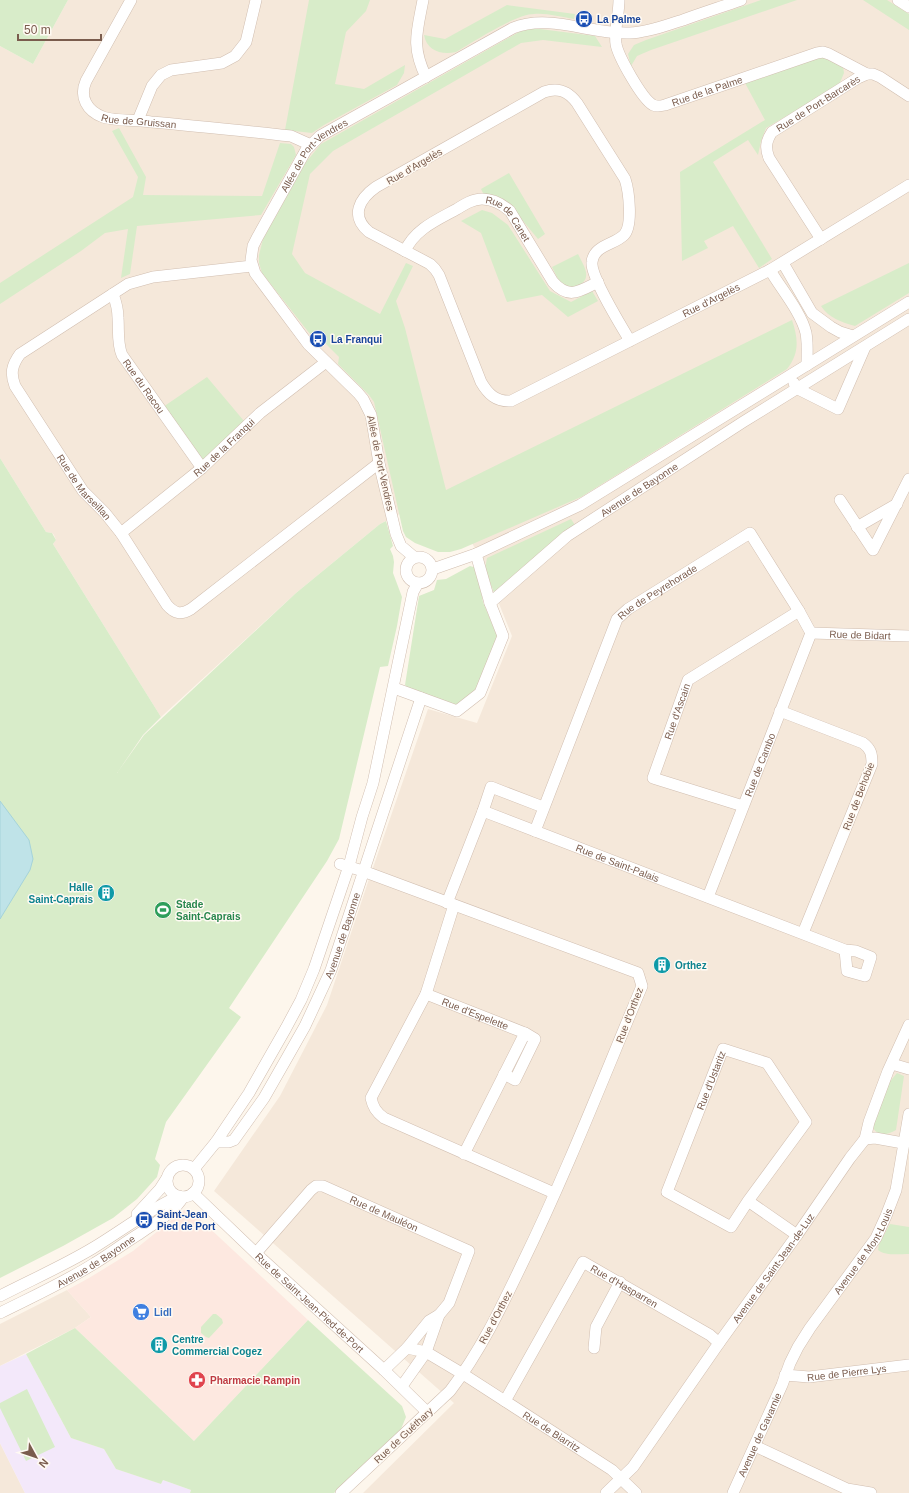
<svg xmlns="http://www.w3.org/2000/svg" width="909" height="1493" font-family="Arial,sans-serif">
	<style>
		.residential { fill: #f5e8da }
		.commercial { fill: #fde8e0 }
		.education { fill: #f3e8fa }
		.green { fill: #d8ecc9 }
		.water { fill: #bfe3e8; stroke: #a5d3da }
		.lines { fill: none; stroke-linecap: round; stroke-linejoin: round }
		.minor-casing { stroke: #d1beb0; stroke-width: 12 }
		.minor { stroke: #fff; stroke-width: 11 }
		.labels { text-anchor: middle; stroke-width: 3; stroke-linejoin: round; paint-order: stroke }
		.transit-label { font-size: 10px; font-weight: bold; fill: #164399; stroke: #fffaf3; text-anchor: start }
		.street-label { font-size: 10px; fill: #7a5c4d; stroke: #fffaf3 }
		.culture-label { font-size: 10px; font-weight: bold; fill: #0d838f; stroke: #fffaf3; text-anchor: start }
		.leisure-label { font-size: 10px; font-weight: bold; fill: #27864d; stroke: #fffaf3; text-anchor: start }
		.shop-label { font-size: 10px; font-weight: bold; fill: #366cbe; stroke: #fffaf3; text-anchor: start }
		.health-label { font-size: 10px; font-weight: bold; fill: #be3a42; stroke: #fffaf3; text-anchor: start }
	</style>
	<rect width="100%" height="100%" fill="#fdf6ec"/>
	<!-- residential -->
	<path class="residential" d="M 68,0 L 909,0 L 909,1493 L 363,1493 L 454,1403 L 214,1191 L 280,1096 L 327,1005 L 367,885 L 428,709 L 477,723 L 512,636 L 485,569 L 446,490 L 380,524 L 296,593 L 161,717 L 53,544 L 56,540 L 54,535 L 52,533 L 46,532 L 0,458 L 0,46 L 33,64 Z
		M 67,1290 L 91,1317 L 75,1328 L 0,1366 L 0,1324 Z
		M 0,1443 L 25,1493 L 0,1493 Z"/>
	<!-- commercial -->
	<path class="commercial" d="M 184,1210 L 190,1210 L 308,1320 L 194,1441 L 75,1328 L 91,1317 L 67,1290 L 89,1278 L 133,1251 Z"/>
	<!-- education -->
	<path class="education" d="M 26,1354 L 71,1438 L 104,1449 L 116,1469 L 161,1484 L 163,1480 L 191,1490 L 190,1493 L 25,1493 L 0,1443 L 0,1366 Z"/>
	<!-- green -->
	<path class="green" d="M 0,0 L 68,0 L 33,64 L 0,46 Z
		M 309,0 L 370,0 L 366,11 L 346,32 L 335,84 L 364,89 L 405,65 L 404,73 L 397,85 L 324,125 L 312,133 L 285,130 Z
		M 761,0 L 797,0 L 651,50 L 637,56 L 631,66 L 628,54 L 634,45 L 646,40 Z
		M 863,0 L 887,0 L 909,14 L 909,30 Z
		M 507,5 L 575,14 L 574,19 C 561,17 547,13 534,14 C 516,14 473,42 456,52 C 441,55 427,51 424,35 L 445,39 Z
		M 528,29 L 540,29 L 595,36 L 602,47 L 543,40 L 521,43 L 333,151 L 310,174 L 292,254 L 305,273 L 380,314 L 406,263 L 413,266 L 396,301 L 405,328 L 446,490 L 792,320 C 798,338 800,353 787,369 L 581,497 L 461,549 L 450,552 L 438,552 L 415,543 L 406,537 L 403,531 L 374,402 L 369,395 L 338,364 L 339,357 L 314,332 L 310,334 L 262,273 L 259,263 L 259,255 L 263,239 L 306,162 L 321,144 L 519,32 Z
		M 817,57 L 825,57 L 843,66 L 844,73 L 839,85 L 766,128 L 761,141 L 758,155 L 748,140 L 713,162 L 772,259 L 759,268 L 733,226 L 704,241 L 708,248 L 682,261 L 680,172 L 765,120 L 745,83 Z
		M 119,128 L 146,177 L 143,195 L 262,196 L 280,143 L 291,144 L 294,147 L 296,155 L 261,215 L 137,226 L 130,274 L 121,278 L 128,229 L 105,233 L 81,251 L 0,304 L 0,283 L 133,197 L 138,177 L 112,131 Z
		M 509,173 L 545,234 L 538,239 L 518,215 L 484,195 L 481,189 Z
		M 482,210 L 492,213 L 508,225 L 550,291 L 571,302 L 592,291 L 598,301 L 568,317 L 542,295 L 507,302 L 481,233 L 461,221 Z
		M 578,254 C 586,270 594,280 572,289 L 561,285 L 552,267 Z
		M 909,263 L 909,293 L 855,326 C 841,322 829,318 821,306 Z
		M 207,377 L 244,421 L 204,459 L 201,459 L 163,407 Z
		M 0,458 L 46,532 L 52,533 L 56,540 L 53,544 L 161,717 L 143,735 L 117,773 L 144,735 L 296,593 L 380,524 L 386,521 L 393,546 L 390,549 L 393,556 L 394,562 L 393,573 L 402,597 L 397,626 L 388,666 L 380,667 L 339,839 L 327,861 L 229,1008 L 241,1017 L 166,1122 L 155,1159 L 160,1165 L 157,1177 L 137,1199 L 113,1218 L 63,1246 L 0,1278 Z
		M 571,519 L 575,525 L 494,593 L 485,569 L 487,558 Z
		M 470,566 L 477,568 L 483,602 L 498,638 L 476,690 L 461,703 L 454,706 L 411,691 L 405,685 L 419,596 L 434,590 L 437,580 L 446,579 Z
		M 897,1073 L 904,1076 L 896,1130 C 887,1135 879,1137 873,1128 L 887,1085 Z
		M 890,1224 L 909,1227 L 909,1254 C 900,1254 885,1256 878,1250 L 879,1244 Z
		M 213,1314 L 216,1314 L 222,1319 L 223,1323 L 209,1338 L 206,1337 L 201,1333 L 201,1327 Z
		M 308,1320 L 402,1406 L 406,1417 L 401,1429 L 334,1493 L 190,1493 L 191,1490 L 163,1480 L 161,1484 L 116,1469 L 104,1449 L 71,1438 L 26,1354 L 75,1328 L 194,1441 Z
		M 27,1389 L 55,1447 L 26,1461 L 0,1408 L 0,1403 Z"/>
	<!-- water -->
	<path class="water" d="M 0,801 L 29,840 L 33,859 L 30,870 L 0,919 Z"/>
	<g class="lines">
		<defs>
			<g id="minor">
				<path id="s1" d="M 131,0 L 86,81 C 79,97 87,111 103,117 C 114,121 138,120 151,122 C 198,126 244,131 291,136 L 311,145"/>
				<path d="M 423,0 C 417,32 411,46 426,77"/>
				<path id="s2" d="M 619,0 C 619,14 614,30 616,44 C 618,56 642,99 653,105 C 657,107 661,106 665,105 L 817,53 L 823,52 L 829,54 L 867,74"/>
				<path d="M 898,0 L 909,7"/>
				<path d="M 138,120 L 152,86 L 161,75 L 171,70 L 222,63 L 235,56 L 246,42 L 256,0"/>
				<path id="s3" d="M 821,239 L 769,158 C 765,148 766,141 772,132 L 858,78 L 867,74 L 873,74 L 880,77 L 909,96"/>
				<path id="s4" d="M 405,251 C 415,229 437,220 457,209 C 465,204 473,199 482,199 C 494,199 502,204 510,211 L 553,282 C 569,300 580,291 598,282"/>
				<path d="M 783,263 L 812,313 L 831,327 L 840,332 L 853,336"/>
				<path id="s5" d="M 252,266 L 153,277 L 128,284 L 20,354 C 12,365 10,373 15,386 L 83,491 L 105,513 L 121,533 L 167,605 C 175,614 181,615 191,609 L 379,463"/>
				<path d="M 770,270 C 781,289 801,312 806,333 C 808,344 807,354 807,365"/>
				<path id="s6" d="M 113,294 C 116,302 118,309 118,318 C 119,331 117,343 122,355 L 202,468"/>
				<path id="s7" d="M 630,341 C 622,327 590,276 592,262 C 594,245 614,245 624,235 C 633,226 629,191 625,179 L 577,103 C 568,91 558,87 544,92 L 376,187 C 359,199 350,216 369,232 L 430,264 L 435,269 L 439,275 L 481,382 C 488,394 496,402 511,401 L 770,270 L 909,185"/>
				<path d="M 794,383 L 796,388 L 838,409 L 865,347"/>
				<path d="M 840,500 L 873,550 L 909,479"/>
				<path d="M 857,527 L 897,504"/>
				<path id="s8" d="M 121,533 L 202,468 L 260,413 L 326,362"/>
				<path d="M 476,554 L 490,603"/>
				<circle cx="419" cy="570" r="13"/>
				<path id="s9" d="M 414,557 L 401,546 L 396,534 L 379,463 L 371,415 L 363,399 L 358,393 L 308,344 L 255,273 L 251,260 L 253,246 L 257,238 L 306,150 L 320,136 L 513,28 C 549,13 593,35 630,33 C 649,32 666,25 683,20 C 702,13 721,7 741,0"/>
				<path d="M 433,569 L 476,554 L 580,505 L 909,302"/>
				<path id="s10" d="M 811,633 L 909,636"/>
				<path id="s11" d="M 394,688 L 457,711 L 480,693 L 503,636 L 490,603 L 567,536 L 743,422 L 909,319"/>
				<path d="M 780,711 L 863,743 C 871,749 872,754 872,764 L 803,933"/>
				<path id="s12" d="M 743,806 L 653,778 L 688,680 L 799,611"/>
				<path d="M 483,811 L 491,787 L 543,807"/>
				<path id="s13" d="M 535,831 L 617,619 L 628,609 L 750,533 L 799,611 L 811,633"/>
				<path d="M 340,864 L 363,871 L 638,973 L 642,986 C 603,1079 566,1174 522,1264 C 501,1308 480,1352 450,1391 L 341,1493"/>
				<path id="s14" d="M 708,897 L 811,633"/>
				<path id="s15" d="M 447,903 L 483,811 L 845,950 L 847,971 L 865,976 L 871,957 L 856,951 L 845,950"/>
				<path d="M 454,905 L 426,994 L 371,1098 C 373,1107 376,1112 384,1118 L 554,1193"/>
				<path id="s16" d="M 426,994 L 525,1033 L 464,1154"/>
				<path d="M 892,1064 L 909,1069"/>
				<path d="M 504,1074 L 515,1080 L 535,1039 L 525,1033"/>
				<path d="M 865,1139 L 875,1138 L 903,1143"/>
				<path id="s17" d="M 216,1142 L 229,1142 L 234,1140 L 264,1098 L 288,1056 L 305,1026 L 331,970 L 421,698"/>
				<circle cx="183" cy="1181" r="16"/>
				<path d="M 194,1169 L 216,1142 L 249,1093 L 286,1028 L 301,1000 L 314,969 L 349,866 L 362,817 L 373,783 L 413,592 L 418,583"/>
				<path id="s18" d="M 193,1193 L 262,1259 L 384,1370 L 427,1412"/>
				<path id="s19" d="M 748,1201 L 731,1227 L 667,1192 L 723,1049 L 767,1063 L 806,1122 L 748,1201 L 797,1235"/>
				<path d="M 137,1214 L 160,1189 L 167,1178"/>
				<path id="s20" d="M 256,1253 L 311,1190 L 316,1186 L 323,1186 L 469,1251 L 449,1303 L 439,1315 L 426,1352 L 402,1386"/>
				<path d="M 0,1296 C 31,1280 63,1266 93,1248 C 121,1231 148,1210 179,1196"/>
				<path id="s21" d="M 0,1313 C 32,1297 65,1282 95,1263 C 110,1254 124,1243 139,1234 C 153,1224 174,1213 183,1197"/>
				<path d="M 407,1348 L 429,1321 L 439,1315"/>
				<path d="M 594,1348 L 596,1327 L 620,1282"/>
				<path id="s22" d="M 384,1370 L 407,1348 L 426,1352 L 463,1374 L 612,1470 L 636,1493"/>
				<path id="s23" d="M 785,1375 L 809,1377 L 909,1365"/>
				<path id="s24" d="M 505,1401 L 583,1262 L 710,1335 L 719,1343"/>
				<path d="M 755,1446 L 847,1489 L 871,1493"/>
				<path id="s25" d="M 606,1493 L 633,1467 L 719,1343 L 797,1235 L 850,1158 L 865,1139 L 869,1122 L 888,1071 L 909,1025"/>
				<path id="s26" d="M 733,1493 L 782,1385 L 790,1363 L 798,1347 L 810,1328 L 876,1238 L 886,1216 L 896,1190 L 909,1114"/>
			</g>
		</defs>
		<!-- minor casing -->
		<use href="#minor" class="minor-casing"/>
		<!-- minor -->
		<use href="#minor" class="minor"/>
	</g>
	<!-- icons -->
	<defs>
		<symbol id="bus-disc" viewBox="-11 -11 22 22"><circle r="9.5" fill="#1a4fb4" stroke="#fffaf3"/><path d="M-5-6H5V4H4V6H2V4H-2V6H-4V4H-5ZM-3.5-4V0h7V-4ZM-3.5 1.2v1.5H-2V1.2ZM2 1.2v1.5H3.5V1.2Z" fill="#fff"/></symbol>
		<symbol id="building-disc" viewBox="-11 -11 22 22"><circle r="9.5" fill="#0f9aa8" stroke="#fffaf3"/><path d="M-4-6H4V6H1V3H-1V6H-4ZM-2.5-4.3h1.7v1.8h-1.7ZM.8-4.3h1.7v1.8H.8ZM-2.5-1h1.7V.8h-1.7ZM.8-1h1.7V.8H.8Z" fill="#fff"/></symbol>
		<symbol id="stadium-disc" viewBox="-11 -11 22 22"><circle r="9.5" fill="#2e9e5b" stroke="#fffaf3"/><path d="M0-5a6.5 5 0 1 0 0 10a6.5 5 0 1 0 0-10ZM-3.5-1.8h7v3.6h-7Z" fill="#fff"/></symbol>
		<symbol id="supermarket-disc" viewBox="-11 -11 22 22"><circle r="9.5" fill="#3f7fe0" stroke="#fffaf3"/><path d="M-6-5.5h2.5l.6 2H6L4.5 2H-2.5L-4.4-4H-6ZM-1.5 3.2a1.3 1.3 0 1 0 .1 0ZM3 3.2a1.3 1.3 0 1 0 .1 0Z" fill="#fff"/></symbol>
		<symbol id="pharmacy-disc" viewBox="-11 -11 22 22"><circle r="9.5" fill="#e0444e" stroke="#fffaf3"/><path d="M-2-6h4v4h4v4h-4v4h-4v-4h-4v-4h4Z" fill="#fff"/></symbol>
	</defs>
	<g fill-rule="evenodd">
		<use href="#bus-disc" x="574" y="9" width="20" height="20"/>
		<use href="#bus-disc" x="308" y="329" width="20" height="20"/>
		<use href="#building-disc" x="96" y="883" width="20" height="20"/>
		<use href="#stadium-disc" x="153" y="900" width="20" height="20"/>
		<use href="#building-disc" x="652" y="955" width="20" height="20"/>
		<use href="#bus-disc" x="134" y="1210" width="20" height="20"/>
		<use href="#supermarket-disc" x="131" y="1302" width="20" height="20"/>
		<use href="#building-disc" x="149" y="1335" width="20" height="20"/>
		<use href="#pharmacy-disc" x="187" y="1370" width="20" height="20"/>
	</g>
	<g class="labels">
		<!-- transit labels -->
		<g class="transit-label">
			<text x="597" y="23">La Palme</text>
			<text x="331" y="343">La Franqui</text>
			<text x="157" y="1218">Saint-Jean<tspan x="157" dy="12">Pied de Port</tspan></text>
		</g>
		<!-- street labels -->
		<g class="street-label">
			<text dy="4" stroke="none"><textPath href="#s2" startOffset="173">Rue de la Palme</textPath></text>
			<text dy="4" stroke="none"><textPath href="#s3" startOffset="178">Rue de Port-Barcarès</textPath></text>
			<text dy="4" stroke="none"><textPath href="#s1" startOffset="174">Rue de Gruissan</textPath></text>
			<text dy="4" stroke="none"><textPath href="#s9" startOffset="475">Allée de Port-Vendres</textPath></text>
			<text transform="translate(414 166) rotate(-30)" y="4">Rue d'Argelès</text>
			<text dy="4" stroke="none"><textPath href="#s4" startOffset="130">Rue de Canet</textPath></text>
			<text dy="4" stroke="none"><textPath href="#s7" startOffset="1025">Rue d'Argelès</textPath></text>
			<text dy="4" stroke="none"><textPath href="#s6" startOffset="100">Rue du Racou</textPath></text>
			<text dy="4" stroke="none"><textPath href="#s8" startOffset="134">Rue de la Franqui</textPath></text>
			<text transform="translate(381 463) rotate(78)" y="4">Allée de Port-Vendres</text>
			<text dy="4" stroke="none"><textPath href="#s5" startOffset="411">Rue de Marseillan</textPath></text>
			<text dy="4" stroke="none"><textPath href="#s11" startOffset="381">Avenue de Bayonne</textPath></text>
			<text dy="4" stroke="none"><textPath href="#s13" startOffset="276">Rue de Peyrehorade</textPath></text>
			<text dy="4" stroke="none"><textPath href="#s10" startOffset="49">Rue de Bidart</textPath></text>
			<text dy="4" stroke="none"><textPath href="#s12" startOffset="165">Rue d'Ascain</textPath></text>
			<text dy="4" stroke="none"><textPath href="#s14" startOffset="142">Rue de Cambo</textPath></text>
			<text transform="translate(858 796) rotate(-69)" y="4">Rue de Behobie</text>
			<text dy="4" stroke="none"><textPath href="#s15" startOffset="243">Rue de Saint-Palais</textPath></text>
			<text dy="4" stroke="none"><textPath href="#s17" startOffset="251">Avenue de Bayonne</textPath></text>
			<text dy="4" stroke="none"><textPath href="#s16" startOffset="53">Rue d'Espelette</textPath></text>
			<text transform="translate(629 1015) rotate(-69)" y="4">Rue d'Orthez</text>
			<text dy="4" stroke="none"><textPath href="#s19" startOffset="224">Rue d'Ustaritz</textPath></text>
			<text dy="4" stroke="none"><textPath href="#s20" startOffset="164">Rue de Mauléon</textPath></text>
			<text dy="4" stroke="none"><textPath href="#s26" startOffset="276">Avenue de Mont-Louis</textPath></text>
			<text dy="4" stroke="none"><textPath href="#s21" startOffset="109">Avenue de Bayonne</textPath></text>
			<text dy="4" stroke="none"><textPath href="#s25" startOffset="281">Avenue de Saint-Jean-de-Luz</textPath></text>
			<text dy="4" stroke="none"><textPath href="#s24" startOffset="207">Rue d'Hasparren</textPath></text>
			<text dy="4" stroke="none"><textPath href="#s18" startOffset="160">Rue de Saint-Jean-Pied-de-Port</textPath></text>
			<text transform="translate(495 1317) rotate(-62)" y="4">Rue d'Orthez</text>
			<text dy="4" stroke="none"><textPath href="#s23" startOffset="62">Rue de Pierre Lys</textPath></text>
			<text dy="4" stroke="none"><textPath href="#s22" startOffset="200">Rue de Biarritz</textPath></text>
			<text dy="4" stroke="none"><textPath href="#s26" startOffset="64">Avenue de Gavarnie</textPath></text>
			<text transform="translate(403 1435) rotate(-43)" y="4">Rue de Guéthary</text>
		</g>
		<!-- culture labels -->
		<g class="culture-label">
			<text x="93" y="891" text-anchor="end">Halle<tspan x="93" dy="12">Saint-Caprais</tspan></text>
			<text x="675" y="969">Orthez</text>
			<text x="172" y="1343">Centre<tspan x="172" dy="12">Commercial Cogez</tspan></text>
		</g>
		<!-- leisure labels -->
		<g class="leisure-label">
			<text x="176" y="908">Stade<tspan x="176" dy="12">Saint-Caprais</tspan></text>
		</g>
		<!-- shop labels -->
		<g class="shop-label">
			<text x="154" y="1316">Lidl</text>
		</g>
		<!-- health labels -->
		<g class="health-label">
			<text x="210" y="1384">Pharmacie Rampin</text>
		</g>
	</g>
	<!-- north arrow -->
	<g transform="translate(36 1457) rotate(130)" stroke="#fffaf3" stroke-width="3" paint-order="stroke">
	<path d="M0-3L7 15L0 10L-7 15Z" fill="#7a5c4d"/>
	<text y="-6" font-size="11" font-weight="bold" text-anchor="middle" fill="#7a5c4d">N</text>
	</g>
	<!-- scale -->
	<path d="M18 34v6h83v-6" fill="none" stroke="#7a5c4d" stroke-width="2"/>
	<text x="24" y="34" font-size="12" fill="#7a5c4d" stroke="#fffaf3" stroke-width="3" paint-order="stroke">50 m</text>
</svg>
